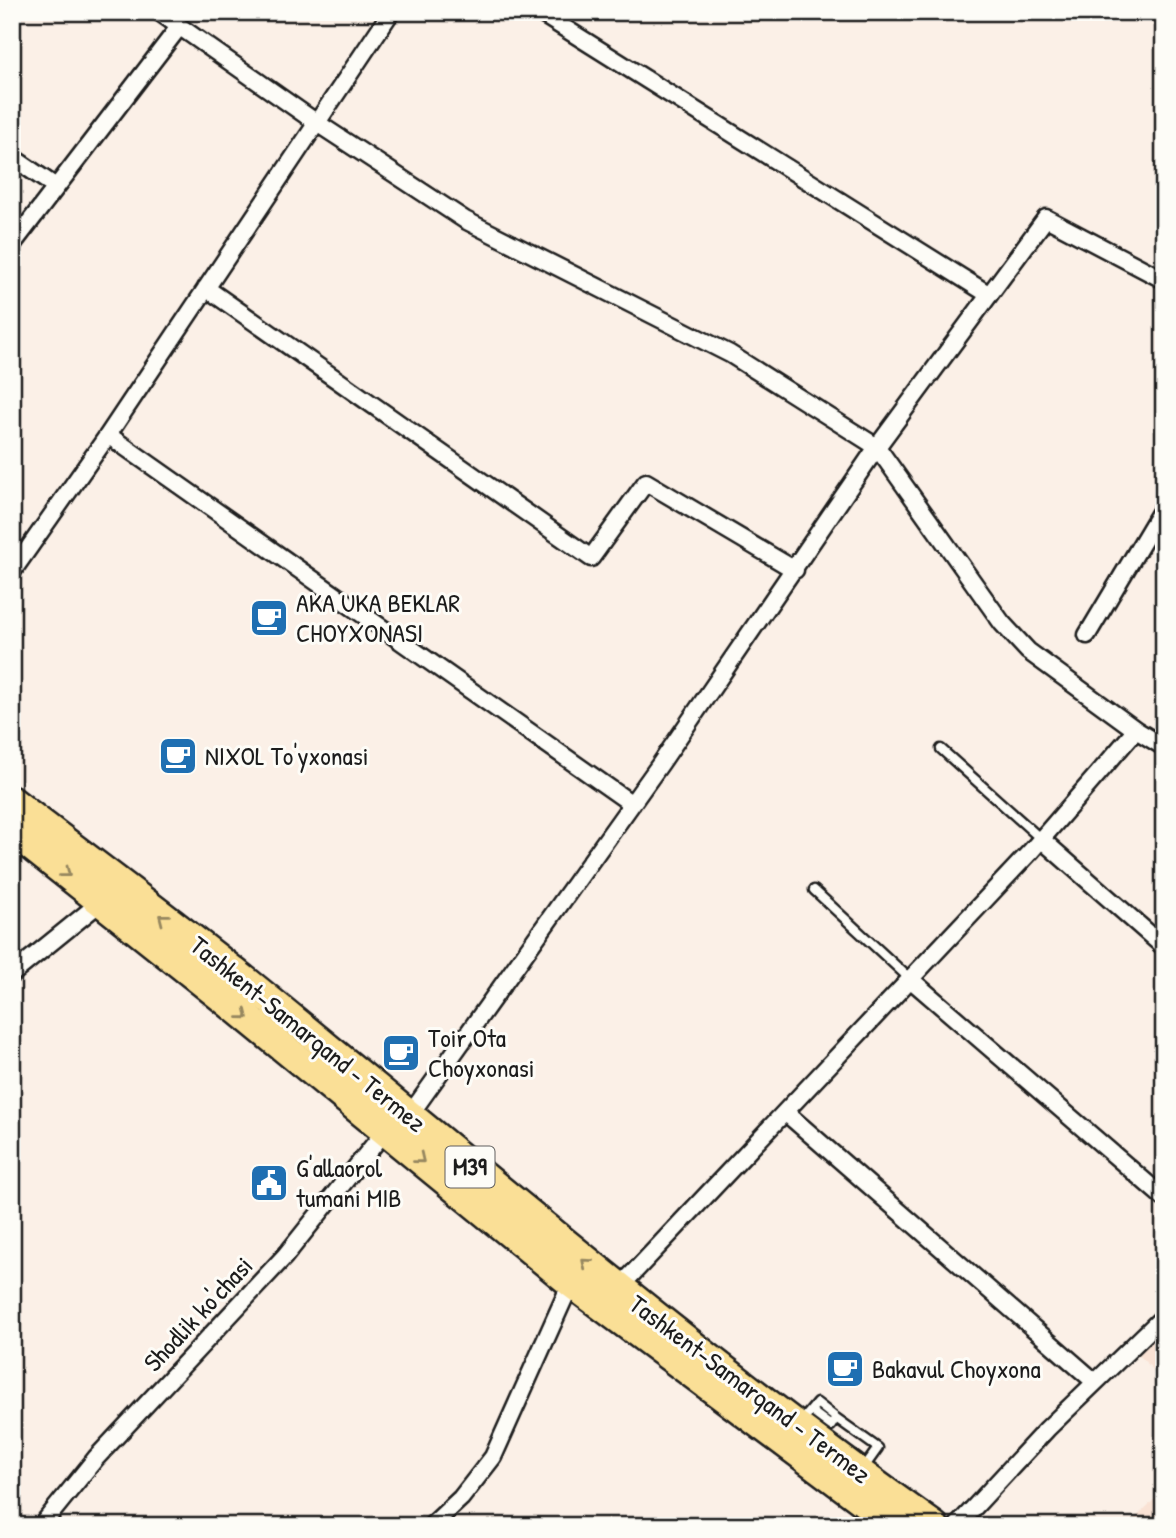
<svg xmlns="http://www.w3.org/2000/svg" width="1176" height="1538" font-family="'Patrick Hand',sans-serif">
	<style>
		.built { fill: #f9e2d4 }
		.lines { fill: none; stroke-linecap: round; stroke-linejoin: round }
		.lane-casing { stroke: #1c1c1c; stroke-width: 13 }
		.street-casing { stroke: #1c1c1c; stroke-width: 21 }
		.highway-casing { stroke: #1c1c1c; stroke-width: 33 }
		.lane { stroke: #fdfcf7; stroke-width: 8 }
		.street { stroke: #fdfcf7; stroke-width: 16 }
		.highway { stroke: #fadf96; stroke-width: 28 }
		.oneway { stroke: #96875f }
		.labels { text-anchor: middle; stroke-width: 6; stroke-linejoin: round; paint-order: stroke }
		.shield { fill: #fdfcf7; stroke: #605f5e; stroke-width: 2 }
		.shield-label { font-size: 24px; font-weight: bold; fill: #1c1c1c }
		.poi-label { font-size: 26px; fill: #1c1c1c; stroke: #fdfcf7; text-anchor: start }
		.street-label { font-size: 26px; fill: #1c1c1c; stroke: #fdfcf7 }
	</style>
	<rect width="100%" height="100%" fill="#fbf0e7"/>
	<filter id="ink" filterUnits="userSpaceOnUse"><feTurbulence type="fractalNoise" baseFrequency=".0143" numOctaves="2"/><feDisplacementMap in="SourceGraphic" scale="14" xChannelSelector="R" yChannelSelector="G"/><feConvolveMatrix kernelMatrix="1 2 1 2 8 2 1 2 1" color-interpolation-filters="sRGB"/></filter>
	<g filter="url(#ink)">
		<!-- built -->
		<path class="built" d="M 1164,1325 L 1164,1381 L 1137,1353 Z
			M 1164,1490 L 1164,1526 L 1127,1526 Z"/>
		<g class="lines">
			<defs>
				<path id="lane" d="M 941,749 L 1041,839
					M 814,890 L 909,978
					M 836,1418 L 878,1448 L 863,1469
					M 801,1422 L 817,1403 L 836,1418 L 831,1426 L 811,1411"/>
				<path id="street" d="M 159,12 L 317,123 L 465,220 L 730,354 L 877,447 L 1002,623 L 1028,651 L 1136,730
					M 539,12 L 988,294
					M 12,157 L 56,187
					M 12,245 L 179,27
					M 206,288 L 591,558 L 646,482 L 795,570
					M 108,435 L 632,804
					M 12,572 L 108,435 L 391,12
					M 1087,635 L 1164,506
					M 1041,839 L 1164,947
					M 12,974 L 102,901
					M 909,978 L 1164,1198
					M 785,1112 L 1095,1382
					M 409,1116 L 661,763 L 877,447 L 1046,218 L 1164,280
					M 618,1289 L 1031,851 L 1136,730 L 1164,747
					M 41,1526 L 96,1458 L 285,1256 L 385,1131
					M 431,1526 L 461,1498 L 493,1457 L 571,1283
					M 957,1526 L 1047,1429 L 1164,1316"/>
				<path id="highway" d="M 12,801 C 90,861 169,919 246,981 C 473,1165 694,1357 934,1526
					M 12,831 L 230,1004 L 571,1283 L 896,1526"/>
			</defs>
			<!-- lane casing -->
			<use href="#lane" class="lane-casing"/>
			<!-- street casing -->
			<use href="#street" class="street-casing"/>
			<!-- highway casing -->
			<use href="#highway" class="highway-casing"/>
			<!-- lane -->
			<use href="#lane" class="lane"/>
			<!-- street -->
			<use href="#street" class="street"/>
			<!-- highway -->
			<use href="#highway" class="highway"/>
		</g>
		<!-- one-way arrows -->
		<defs><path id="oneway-chevron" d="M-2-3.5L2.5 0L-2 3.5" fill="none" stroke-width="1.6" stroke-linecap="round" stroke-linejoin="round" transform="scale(1.75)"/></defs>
		<g class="oneway">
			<use href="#oneway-chevron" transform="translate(66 873) rotate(38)"/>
			<use href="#oneway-chevron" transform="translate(163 918) rotate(-142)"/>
			<use href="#oneway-chevron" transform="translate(244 1015) rotate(39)"/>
			<use href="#oneway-chevron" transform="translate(420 1159) rotate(39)"/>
			<use href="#oneway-chevron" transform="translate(586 1263) rotate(-140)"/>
		</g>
	</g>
	<!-- icons -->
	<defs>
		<symbol id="cafe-square" viewBox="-11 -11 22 22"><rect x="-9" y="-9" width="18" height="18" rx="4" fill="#1f6fb2" stroke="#fdfcf7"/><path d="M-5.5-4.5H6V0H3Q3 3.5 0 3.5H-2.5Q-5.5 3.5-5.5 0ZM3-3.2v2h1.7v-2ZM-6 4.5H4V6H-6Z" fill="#fff"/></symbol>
		<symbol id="civic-square" viewBox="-11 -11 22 22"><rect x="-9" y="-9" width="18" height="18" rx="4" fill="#1f6fb2" stroke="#fdfcf7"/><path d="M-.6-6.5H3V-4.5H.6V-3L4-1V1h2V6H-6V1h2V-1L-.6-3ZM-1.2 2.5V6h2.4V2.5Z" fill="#fff"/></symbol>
	</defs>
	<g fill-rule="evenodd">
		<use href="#cafe-square" x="247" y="596" width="44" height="44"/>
		<use href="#cafe-square" x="156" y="734" width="44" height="44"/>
		<use href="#cafe-square" x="379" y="1031" width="44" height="44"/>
		<use href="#civic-square" x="247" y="1161" width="44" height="44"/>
		<use href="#cafe-square" x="823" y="1347" width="44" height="44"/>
	</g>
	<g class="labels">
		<!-- shield labels -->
		<rect class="shield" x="445.5" y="1146.5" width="49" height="41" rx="5"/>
		<g class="shield-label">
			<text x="470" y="1175">M39</text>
		</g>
		<!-- poi labels -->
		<g class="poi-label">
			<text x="296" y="612">AKA UKA BEKLAR<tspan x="296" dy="30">CHOYXONASI</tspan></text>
			<text x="205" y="765">NIXOL To'yxonasi</text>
			<text x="428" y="1047">Toir Ota<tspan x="428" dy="30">Choyxonasi</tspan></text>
			<text x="296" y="1177">G'allaorol<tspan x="296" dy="30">tumani MIB</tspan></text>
			<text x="872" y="1378">Bakavul Choyxona</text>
		</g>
		<!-- street labels -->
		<g class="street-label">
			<text transform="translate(308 1034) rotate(39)" y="9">Tashkent-Samarqand - Termez</text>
			<text transform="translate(198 1314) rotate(-47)" y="9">Shodlik ko'chasi</text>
			<text transform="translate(750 1389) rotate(37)" y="9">Tashkent-Samarqand - Termez</text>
		</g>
	</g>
	<!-- margin -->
	<rect width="1176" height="1538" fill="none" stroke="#fdfcf7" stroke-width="42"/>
	<rect x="21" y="21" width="1134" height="1496" fill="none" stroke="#1c1c1c" stroke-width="2.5" filter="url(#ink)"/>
</svg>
